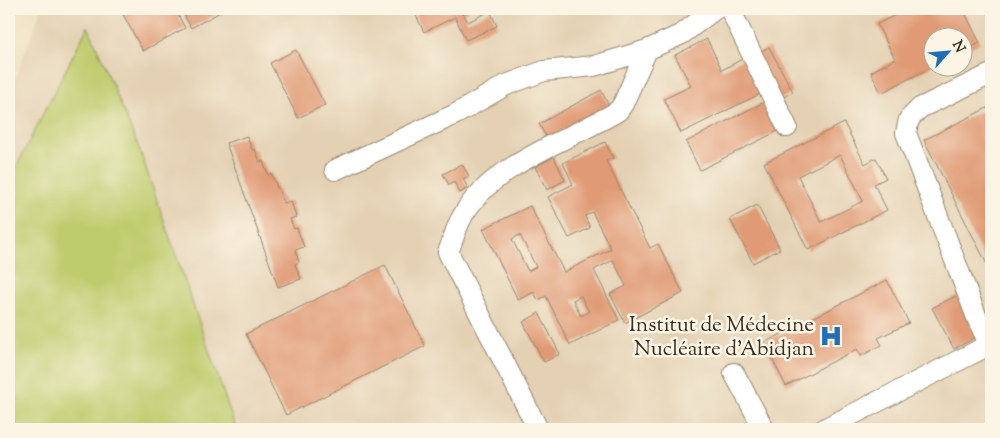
<svg xmlns="http://www.w3.org/2000/svg" width="1000" height="438" font-family="'Sorts Mill Goudy',serif">
	<style>
		.built { fill: #e4d1b4; fill-rule: evenodd }
		.green { fill: #bfcc6e; stroke: #7d7b46 }
		.building { fill: #e09a75; fill-rule: evenodd }
		.lines { fill: none; stroke-linecap: round; stroke-linejoin: round }
		.minor-casing { stroke: #95866f; stroke-width: 22 }
		.minor { stroke: #fff; stroke-width: 20 }
		.labels { text-anchor: middle; stroke-width: 5; stroke-linejoin: round; paint-order: stroke }
		.poi-label { font-size: 21px; fill: #3b2a1e; stroke: #fcf5e5; text-anchor: end }
	</style>
	<rect width="100%" height="100%" fill="#fcf5e5"/>
	<filter id="ink" filterUnits="userSpaceOnUse"><feTurbulence type="fractalNoise" baseFrequency=".02" numOctaves="2"/><feDisplacementMap in="SourceGraphic" scale="10" xChannelSelector="R" yChannelSelector="G"/><feConvolveMatrix kernelMatrix="1 2 1 2 8 2 1 2 1" color-interpolation-filters="sRGB"/></filter>
	<filter id="wash" filterUnits="userSpaceOnUse"><feTurbulence type="fractalNoise" baseFrequency=".0096" numOctaves="4" result="noise"/><feDisplacementMap in="SourceGraphic" scale="20" xChannelSelector="R" yChannelSelector="G"/><feGaussianBlur stdDeviation="1.12" result="paint"/><feColorMatrix in="noise" values="0 0 0 0 0 0 0 0 0 0 0 0 0 0 0 0 0 1.4 0 .05"/><feComposite in="paint" operator="in"/></filter>
	<g filter="url(#wash)">
		<rect width="100%" height="100%" fill="#efe1c0"/>
		<!-- built -->
		<path class="built" d="M 41,9 L 991,9 L 991,429 L 9,429 L 9,96 ZM 932,38 L 962,38 L 962,68 L 932,68 Z"/>
		<!-- green -->
		<path class="green" d="M 88,26 L 139,148 L 236,429 L 9,429 L 9,181 Z"/>
		<g id="blocks">
			<!-- building -->
			<path class="building" d="M 120,9 L 154,9 L 158,15 L 168,9 L 175,9 L 185,28 L 143,51 Z
				M 181,9 L 226,9 L 191,28 Z
				M 413,9 L 471,9 L 463,13 L 468,22 L 490,11 L 497,26 L 466,40 L 455,17 L 424,32 Z
				M 908,9 L 963,9 L 980,43 L 962,52 L 962,38 L 932,38 L 932,67 L 881,93 L 871,72 L 895,59 L 877,24 Z
				M 707,39 L 722,70 L 744,58 L 762,93 L 681,133 L 664,99 L 691,86 L 675,55 Z
				M 769,47 L 793,92 L 778,100 L 754,55 Z
				M 296,50 L 325,105 L 298,118 L 270,63 Z
				M 601,90 L 609,106 L 548,140 L 539,124 Z
				M 766,101 L 780,130 L 700,170 L 686,142 Z
				M 991,106 L 991,272 L 924,140 Z
				M 844,123 L 865,164 L 876,158 L 886,178 L 874,184 L 887,210 L 808,250 L 764,163 ZM 840,155 L 863,201 L 821,222 L 798,176 Z
				M 247,136 L 252,150 L 255,149 L 260,162 L 263,161 L 268,175 L 271,173 L 284,203 L 291,201 L 296,217 L 290,219 L 294,229 L 297,228 L 304,247 L 295,250 L 299,262 L 295,264 L 301,279 L 278,287 L 226,143 Z
				M 605,142 L 613,158 L 606,161 L 650,248 L 658,244 L 683,293 L 625,323 L 610,294 L 626,286 L 613,260 L 594,270 L 619,320 L 570,345 L 546,296 L 538,300 L 534,292 L 518,300 L 483,229 L 530,206 L 564,272 L 611,249 L 592,212 L 585,216 L 590,228 L 569,238 L 548,197 L 573,184 L 563,163 ZM 520,235 L 536,267 L 528,271 L 512,239 ZM 581,296 L 589,312 L 581,316 L 573,300 Z
				M 554,157 L 565,180 L 547,190 L 535,167 Z
				M 462,164 L 469,176 L 463,179 L 468,188 L 460,193 L 454,182 L 449,185 L 443,174 Z
				M 757,205 L 780,249 L 753,263 L 730,219 Z
				M 385,265 L 425,346 L 286,415 L 246,334 Z
				M 887,280 L 909,323 L 878,338 L 882,345 L 861,356 L 857,349 L 786,386 L 764,343 Z
				M 958,295 L 979,336 L 954,349 L 932,308 Z
				M 539,313 L 560,354 L 544,362 L 523,322 Z"/>
		</g>
	</g>
	<g filter="url(#ink)">
		<use href="#blocks" fill-opacity="0" stroke="#95866f" stroke-width="1"/>
		<g class="lines">
			<defs>
				<path id="minor" d="M 730,9 L 787,127
					M 991,74 L 920,108 L 909,119 L 906,133 L 977,318 L 985,335 L 991,342
					M 335,170 L 456,114 L 506,85 L 544,71 L 594,66 L 647,50 L 682,34 L 715,9
					M 734,373 L 764,429
					M 538,429 L 448,252 C 453,241 456,227 462,217 C 491,164 568,141 618,111 L 623,104 L 647,50
					M 824,429 L 991,344"/>
			</defs>
			<!-- minor casing -->
			<use href="#minor" class="minor-casing"/>
			<!-- minor -->
			<use href="#minor" class="minor"/>
		</g>
	</g>
	<!-- icons -->
	<defs>
		<symbol id="hospital-bare" viewBox="-9 -9 18 18"><path d="M-5-5h3v3.5h4V-5h3V5h-3V1.5h-4V5h-3Z" fill="#1f6fb2" stroke="#fcf5e5" stroke-width="2.5" paint-order="stroke"/></symbol>
	</defs>
	<g fill-rule="evenodd">
		<use href="#hospital-bare" x="815" y="320" width="32" height="32"/>
	</g>
	<g class="labels">
		<!-- poi labels -->
		<g class="poi-label">
			<text x="814" y="331">Institut de Médecine<tspan x="814" dy="24">Nucléaire d'Abidjan</tspan></text>
		</g>
	</g>
	<!-- margin -->
	<rect width="1000" height="438" fill="none" stroke="#fcf5e5" stroke-width="30"/>
	<!-- north arrow -->
	<g transform="translate(948 52) rotate(63)"><circle r="24" fill="#fcf5e5" stroke="#afa495"/>
	<path d="M0-4L9 19L0 12L-9 19Z" fill="#1f6fb2"/>
	<text y="-8" font-size="14" font-weight="bold" text-anchor="middle" fill="#3b2a1e">N</text>
	</g>
</svg>
